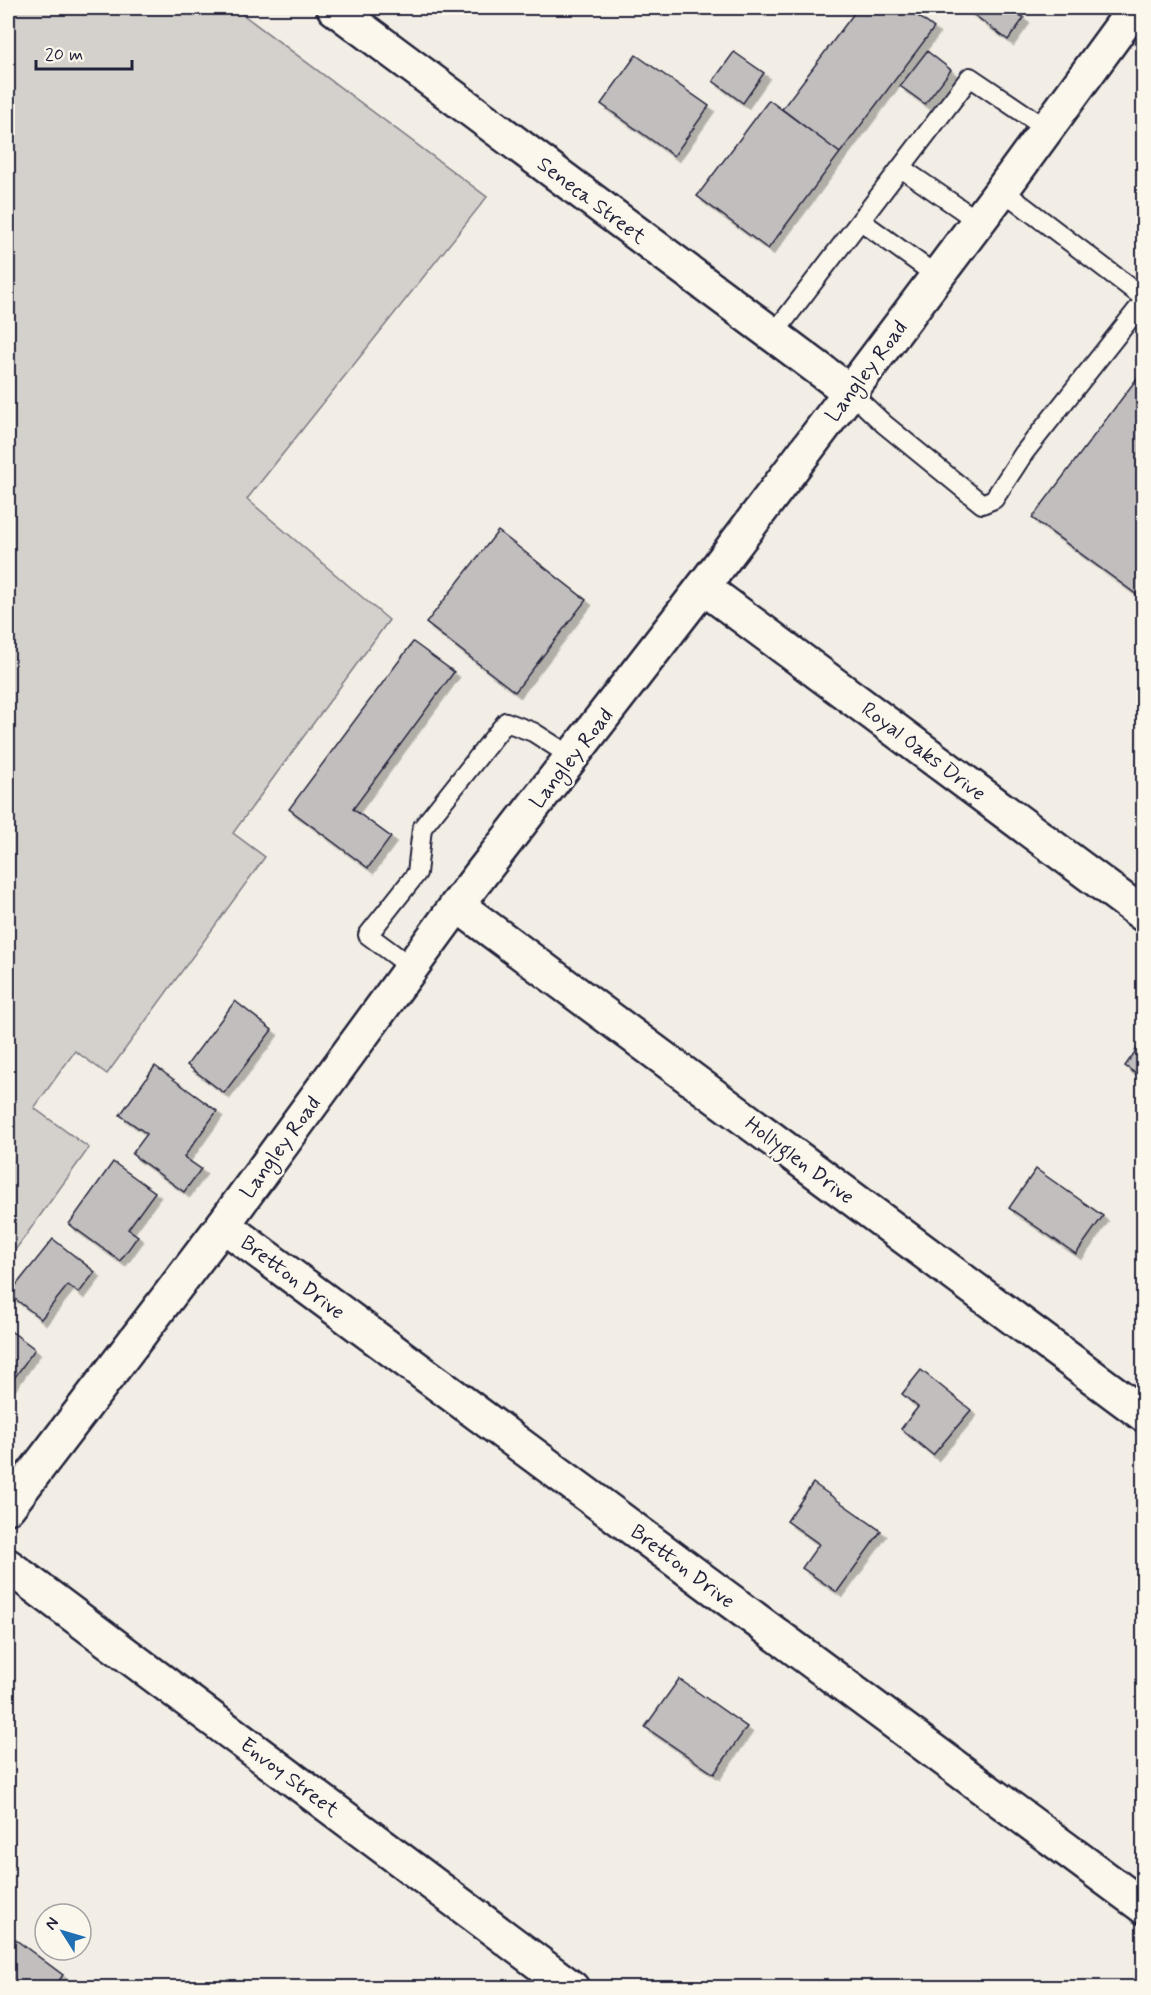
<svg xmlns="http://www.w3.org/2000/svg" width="1151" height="1995" font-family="Mynerve,sans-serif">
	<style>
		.green { fill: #d4d1cc; stroke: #7b7a84; stroke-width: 1.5 }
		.building { fill: #c2bebe; stroke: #22223b; stroke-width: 1.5; filter: url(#shadow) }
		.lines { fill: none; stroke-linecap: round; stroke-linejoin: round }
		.service-casing { stroke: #22223b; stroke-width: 22 }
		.minor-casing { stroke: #22223b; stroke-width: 38 }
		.tertiary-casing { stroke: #22223b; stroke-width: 38 }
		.service { stroke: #fbf7ec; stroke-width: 18 }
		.minor { stroke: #fbf7ec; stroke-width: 33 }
		.tertiary { stroke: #fbf7ec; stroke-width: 33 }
		.labels { text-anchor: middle; stroke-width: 5; stroke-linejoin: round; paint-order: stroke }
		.street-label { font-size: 21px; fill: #22223b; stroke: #fbf7ec }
	</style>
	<defs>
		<filter id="shadow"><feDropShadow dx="5.5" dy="5.5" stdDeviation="0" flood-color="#0004"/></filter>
	</defs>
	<rect width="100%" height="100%" fill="#f2eee5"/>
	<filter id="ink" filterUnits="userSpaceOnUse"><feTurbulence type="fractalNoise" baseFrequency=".0167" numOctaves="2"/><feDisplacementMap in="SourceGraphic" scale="12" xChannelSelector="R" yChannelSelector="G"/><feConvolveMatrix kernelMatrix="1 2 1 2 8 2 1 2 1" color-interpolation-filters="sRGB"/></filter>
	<g filter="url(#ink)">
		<!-- green -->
		<path class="green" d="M 8,8 L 234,8 L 487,197 L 247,499 L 389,620 L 233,833 L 265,857 L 107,1074 L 75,1051 L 34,1108 L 89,1148 L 8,1260 Z"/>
		<!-- building -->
		<path class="building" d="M 858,8 L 907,8 L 934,28 L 840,153 L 782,109 Z
			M 965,8 L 1009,8 L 1024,18 L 1008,40 Z
			M 927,51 L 951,70 L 925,104 L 900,86 Z
			M 734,52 L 764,73 L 743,103 L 713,81 Z
			M 636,55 L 709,106 L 674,156 L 601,104 Z
			M 769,100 L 840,153 L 768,249 L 697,196 Z
			M 1144,369 L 1144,600 L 1032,518 Z
			M 498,531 L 586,600 L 515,692 L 426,623 Z
			M 413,642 L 454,672 L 353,809 L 391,837 L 368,868 L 289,809 Z
			M 235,1001 L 272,1030 L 224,1093 L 187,1065 Z
			M 1144,1039 L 1144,1079 L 1125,1066 Z
			M 155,1066 L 217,1111 L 184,1157 L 201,1169 L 184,1192 L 132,1154 L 147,1134 L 120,1115 Z
			M 113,1162 L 155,1192 L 128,1229 L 138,1236 L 120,1261 L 69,1224 Z
			M 1036,1169 L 1103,1216 L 1076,1254 L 1009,1208 Z
			M 53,1239 L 95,1272 L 79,1293 L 68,1285 L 41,1319 L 9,1294 Z
			M 8,1329 L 35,1349 L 8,1387 Z
			M 921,1370 L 971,1410 L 933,1455 L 901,1429 L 918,1407 L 902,1394 Z
			M 813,1483 L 881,1531 L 837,1592 L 802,1568 L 819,1544 L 787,1521 Z
			M 679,1679 L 747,1727 L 714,1774 L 645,1727 Z
			M 8,1934 L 63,1975 L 54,1988 L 8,1988 Z"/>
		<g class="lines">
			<defs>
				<path id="service" d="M 901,168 L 978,221
					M 1002,190 L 1144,298
					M 861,221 L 937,276
					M 773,335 L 970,77 L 1047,129
					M 850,392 L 884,424 L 982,504 L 994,499 L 1024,453 L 1144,301
					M 411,967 L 368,935 L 417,873 L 422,828 L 506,722 L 533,732 L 572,757"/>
				<path id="minor" d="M 334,8 L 850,392
					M 703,587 L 1144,915
					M 457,905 L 1144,1415
					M 223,1225 L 1144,1907
					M 8,1566 L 572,1988"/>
				<path id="tertiary" d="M 8,1507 L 223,1225 L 457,905 L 703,587 L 1002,190 L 1135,8"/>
			</defs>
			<!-- service casing -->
			<use href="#service" class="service-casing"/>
			<!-- minor casing -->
			<use href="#minor" class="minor-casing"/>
			<!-- tertiary casing -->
			<use href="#tertiary" class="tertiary-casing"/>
			<!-- service -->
			<use href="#service" class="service"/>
			<!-- minor -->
			<use href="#minor" class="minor"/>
			<!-- tertiary -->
			<use href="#tertiary" class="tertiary"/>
		</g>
	</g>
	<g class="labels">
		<!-- street labels -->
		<g class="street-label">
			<text transform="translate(592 200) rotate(37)" y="7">Seneca Street</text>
			<text transform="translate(866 371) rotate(-53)" y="7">Langley Road</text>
			<text transform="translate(924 751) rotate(37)" y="7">Royal Oaks Drive</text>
			<text transform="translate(571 758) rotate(-52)" y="7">Langley Road</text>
			<text transform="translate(280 1147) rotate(-54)" y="7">Langley Road</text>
			<text transform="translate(800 1160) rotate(37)" y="7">Hollyglen Drive</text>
			<text transform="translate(293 1277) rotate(37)" y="7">Bretton Drive</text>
			<text transform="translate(683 1566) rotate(37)" y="7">Bretton Drive</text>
			<text transform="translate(290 1777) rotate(37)" y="7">Envoy Street</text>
		</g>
	</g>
	<!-- margin -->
	<rect width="1151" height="1995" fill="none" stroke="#fbf7ec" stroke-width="30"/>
	<rect x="15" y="15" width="1121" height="1965" fill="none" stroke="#22223b" stroke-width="2" filter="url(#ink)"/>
	<!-- north arrow -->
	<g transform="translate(63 1932) rotate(307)"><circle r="28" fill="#fbf7ec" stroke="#a4a2a5" stroke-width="1.5"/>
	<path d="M0-4.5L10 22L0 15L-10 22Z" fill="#1f6fb2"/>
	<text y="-9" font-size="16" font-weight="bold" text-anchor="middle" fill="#22223b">N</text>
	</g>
	<!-- scale -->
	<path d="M36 60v9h96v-9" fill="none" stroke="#22223b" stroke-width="3"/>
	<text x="45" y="60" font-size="18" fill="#22223b" stroke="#fbf7ec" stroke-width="4.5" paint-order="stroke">20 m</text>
</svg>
